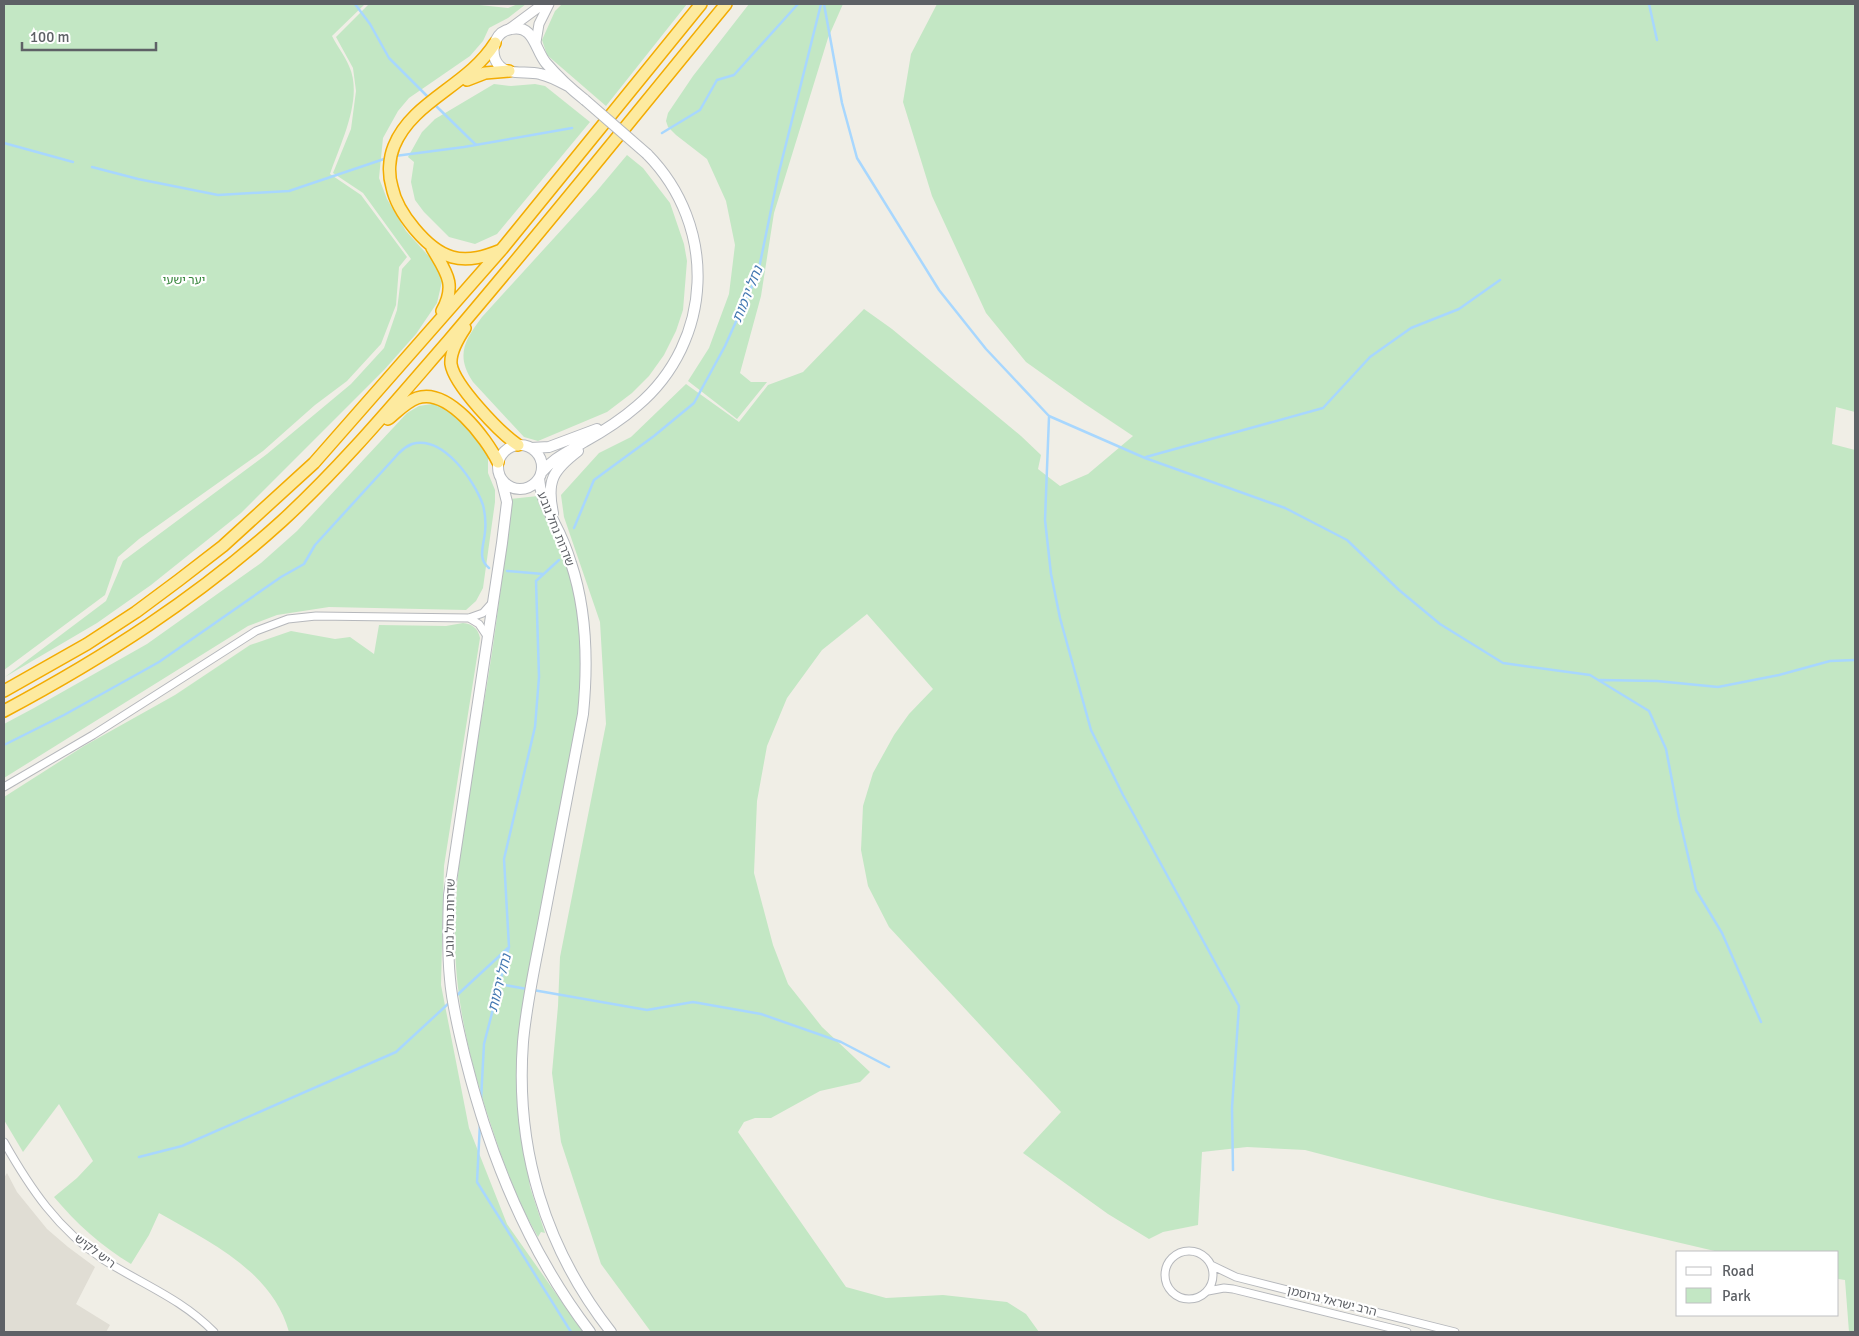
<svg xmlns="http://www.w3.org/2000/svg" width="1859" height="1336" font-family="Signika,'Noto Sans Hebrew',sans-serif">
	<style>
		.education { fill: #e0ddd4 }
		.green { fill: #c3e7c4 }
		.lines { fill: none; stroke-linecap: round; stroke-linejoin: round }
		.stream { stroke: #a8d7fe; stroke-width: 2.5 }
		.minor-casing { stroke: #b6b8bc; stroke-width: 9 }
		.tertiary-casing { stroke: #b6b8bc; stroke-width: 11 }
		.secondary-casing { stroke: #b5b8bd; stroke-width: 12 }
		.trunk-casing { stroke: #f3ac02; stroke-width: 14 }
		.minor { stroke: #fff; stroke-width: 7 }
		.tertiary { stroke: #fff; stroke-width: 9 }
		.secondary { stroke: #fff; stroke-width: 10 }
		.trunk { stroke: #fdea9f; stroke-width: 11 }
		.secondary-bridge-casing { stroke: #b5b8bd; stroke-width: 12; stroke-linecap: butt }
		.secondary-bridge { stroke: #fff; stroke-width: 10 }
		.labels { text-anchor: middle; stroke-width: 4.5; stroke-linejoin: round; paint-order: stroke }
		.park-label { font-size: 12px; fill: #36853b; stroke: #fff }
		.street-label { font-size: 12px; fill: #5e6166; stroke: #fff }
		.water-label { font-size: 14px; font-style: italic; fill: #4377b1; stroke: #fff }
	</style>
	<rect width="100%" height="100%" fill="#f0eee6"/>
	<!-- education -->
	<path class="education" d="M 7,1173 L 17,1192 L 47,1229 L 68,1247 L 95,1267 L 76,1304 L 110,1325 L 106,1332 L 4,1332 L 4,1178 Z"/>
	<!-- green -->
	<path class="green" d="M 4,4 L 365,4 L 332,36 C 337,46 345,56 349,66 C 364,98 340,144 330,174 L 361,195 L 407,257 L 399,267 L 396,305 L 381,344 L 347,381 L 315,405 L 263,451 L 139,539 L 118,557 L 105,595 L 4,670 Z
		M 369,4 L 470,4 L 508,8 L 518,4 L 526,4 L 508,18 L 489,28 L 483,41 L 470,56 L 409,98 L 398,111 L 383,138 L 379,178 L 387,199 L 406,231 L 435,263 L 443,277 L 437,303 L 416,334 L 384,370 L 241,513 L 151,585 L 97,623 L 5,677 L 106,601 L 123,561 L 267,454 L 351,384 L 384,348 L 397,310 L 402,269 L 411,259 L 363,193 L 333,173 L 351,129 L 356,91 L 353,68 L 336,37 Z
		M 562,4 L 687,4 L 606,106 L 547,55 L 542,40 L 555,11 Z
		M 749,4 L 843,4 L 828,38 L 774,213 L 761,296 L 740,373 L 751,382 L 767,382 L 737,419 L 688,381 L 709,348 L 729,294 L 735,245 L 726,201 L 707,159 L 676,135 L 668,127 L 666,121 L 668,113 L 693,76 Z
		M 937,4 L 1855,4 L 1855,412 L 1836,407 L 1832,444 L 1855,450 L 1855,1332 L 1849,1332 L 1845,1280 L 1838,1279 L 1838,1252 L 1719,1252 L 1489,1198 L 1305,1150 L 1247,1147 L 1202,1152 L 1198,1225 L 1163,1232 L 1149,1239 L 1108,1214 L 1023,1153 L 1061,1112 L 889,927 L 868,886 L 861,850 L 863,806 L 873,773 L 894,735 L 909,714 L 933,689 L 867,614 L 822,650 L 787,698 L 767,746 L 757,801 L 754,873 L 773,945 L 788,984 L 822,1027 L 870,1072 L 860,1082 L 820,1091 L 771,1118 L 755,1118 L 744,1122 L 738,1132 L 846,1287 L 886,1298 L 943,1295 L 1007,1302 L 1026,1314 L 1039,1332 L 651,1332 L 601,1264 L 561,1142 L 552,1073 L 558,1006 L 560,957 L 606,724 L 600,622 L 564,517 L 561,495 L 599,453 L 631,437 L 686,384 L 739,422 L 768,385 L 803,372 L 864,309 L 892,329 L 1021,436 L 1041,455 L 1038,469 L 1060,486 L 1088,474 L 1133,436 L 1085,404 L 1026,362 L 986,313 L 932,196 L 903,102 L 911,54 Z
		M 494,84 L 511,86 L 535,84 L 545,86 L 590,122 L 497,234 L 475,244 L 449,237 L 424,212 L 415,200 L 411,182 L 414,162 L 408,157 L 422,132 L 435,119 Z
		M 627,155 L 643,168 L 670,203 L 684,244 L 687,261 L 683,310 L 676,331 L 664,355 L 649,376 L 632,393 L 607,412 L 538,441 L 524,437 L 473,382 C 455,355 465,340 482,317 L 596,192 Z
		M 438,403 L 457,415 L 488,452 L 488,473 L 495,490 L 495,502 L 483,588 L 476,601 L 466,610 L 329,607 L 277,615 L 248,626 L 4,778 L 4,724 L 34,708 L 147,644 L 261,563 L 297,531 L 407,413 L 419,406 Z
		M 538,496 L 553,527 L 574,584 L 583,653 L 580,712 L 541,915 L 519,1115 L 530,1187 L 545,1233 L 541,1232 L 538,1237 C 517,1201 503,1162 490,1122 C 468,1056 453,991 455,921 C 458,838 476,753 489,672 C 494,641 498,609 502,578 C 506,552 510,525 510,499 Z
		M 463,623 C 472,624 478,628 480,638 L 444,866 L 441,985 L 469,1128 L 507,1224 L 583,1332 L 289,1332 C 272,1271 210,1242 159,1213 L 149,1235 L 131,1264 C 101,1246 76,1223 54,1197 L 77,1178 L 93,1161 L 59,1104 L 23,1152 L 4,1120 L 4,797 L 84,746 L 175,695 L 250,645 L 291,631 L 335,639 L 350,637 L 374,654 L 379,625 L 446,626 Z"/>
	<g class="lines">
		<!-- stream -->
		<path class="stream" d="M 355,4 L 370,24 L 389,58 L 429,98
			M 824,4 L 842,103 L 857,158 L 939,290 L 986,349 L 1049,416 L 1145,458 L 1285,508 L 1347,540 L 1399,590 L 1440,624 L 1503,663 L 1590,675 L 1649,711 L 1666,749 L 1679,817 L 1696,890 L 1722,933 L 1761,1022
			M 1649,4 L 1657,40
			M 434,104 L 476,145
			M 662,133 L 700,110 L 717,80 L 734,75 L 798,4
			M 4,143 L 73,162
			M 395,156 L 464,147 L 572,128
			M 92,167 L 138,179 L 218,195 L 289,191 L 387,158
			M 1049,417 L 1045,520 L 1051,574 L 1060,618 L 1091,730 L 1123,795 L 1239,1006 L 1232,1108 L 1233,1170
			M 1146,457 L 1323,408 L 1370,357 L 1411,328 L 1459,309 L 1500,280
			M 574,528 L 594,480 L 654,436 L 694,403 L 725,346 L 758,273 L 778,176 L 821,4
			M 507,571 L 543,574
			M 1600,680 L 1657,681 L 1718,687 L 1779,675 L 1830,661 L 1855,660
			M 4,745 L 64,715 L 159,662 L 281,577 L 304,564 L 315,545 L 399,453 C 402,450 407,446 412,444 C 443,435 474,480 483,505 C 485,513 486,523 485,532 C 484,545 477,559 489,568
			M 499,984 L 527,989
			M 533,990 L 647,1010 L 693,1002 L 761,1014 L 841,1042 L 889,1067
			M 455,997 L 508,948
			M 481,1100 L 484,1044 L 509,947 L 504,859 L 535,727 L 539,677 L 536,581 L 559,560
			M 480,1123 L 477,1182 L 571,1332
			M 139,1157 L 182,1146 L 396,1052 L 449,1003"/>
		<defs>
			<path id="minor" d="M 469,618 L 479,624 L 487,636
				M 4,787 L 93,735 L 256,631 L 288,619 L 316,616 L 469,618 L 483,613 L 491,604
				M 4,1142 C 30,1188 58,1230 104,1260 C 142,1284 182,1299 214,1332
				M1165 1275a24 24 0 1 1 48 0a24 24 0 1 1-48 0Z
				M 1211,1265 L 1236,1277 L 1455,1332
				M 1208,1291 L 1224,1288 L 1233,1289 L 1407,1332"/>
			<path id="tertiary" d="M 509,29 L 543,4
				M 536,42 L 539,24 L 549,4"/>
			<path id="secondary" d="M 568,86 C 559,81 550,76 540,74 C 524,70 503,78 495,59 C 493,53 493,46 496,40 C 499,34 505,30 511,29 C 534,24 535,50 546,63 C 558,77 571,89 585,100
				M498 467a22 22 0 1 1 44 0a22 22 0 1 1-44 0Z
				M 531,448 L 549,447 L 597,429
				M 541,473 C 553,458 568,452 584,442 C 602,432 621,420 637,406 C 714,341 718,226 647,154
				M 501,478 L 507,502 L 502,543 L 449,895 C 448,923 447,951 450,979 C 452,1005 459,1032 465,1057 C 489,1154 529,1252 590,1332
				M 539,478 C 540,496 548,509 555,524 C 562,537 567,550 571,563 C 587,611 588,664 583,714 C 571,778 559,843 546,908 C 538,952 527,997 523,1042 C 515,1149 545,1248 611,1332
				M 553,513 C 546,481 553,470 578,451"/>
			<path id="trunk" d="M 495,43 C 468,86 412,101 394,146 C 389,158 388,174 392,187 C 397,212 427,250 452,257 C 469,262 486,256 501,250
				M 467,80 L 485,73 L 509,71
				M 432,248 C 446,272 457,284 442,311
				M 465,328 C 459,337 450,353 451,364 C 454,385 500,433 518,445
				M 388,419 C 397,412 406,402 417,398 C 448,387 486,438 498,462
				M 4,691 L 87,644 L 136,612 L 179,580 L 223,546 L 314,463 L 502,249 L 701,4
				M 4,711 C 105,657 197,598 282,521 C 343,465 395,402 449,340 C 543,230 634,116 726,4"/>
		</defs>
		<!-- minor casing -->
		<use href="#minor" class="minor-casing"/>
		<!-- tertiary casing -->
		<use href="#tertiary" class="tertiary-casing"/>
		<!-- secondary casing -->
		<use href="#secondary" class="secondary-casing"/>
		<!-- trunk casing -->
		<use href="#trunk" class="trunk-casing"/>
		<!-- minor -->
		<use href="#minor" class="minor"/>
		<!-- tertiary -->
		<use href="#tertiary" class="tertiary"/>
		<!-- secondary -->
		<use href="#secondary" class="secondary"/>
		<!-- trunk -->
		<use href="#trunk" class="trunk"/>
		<defs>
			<path id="secondary-bridge" d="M 585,100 L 647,154"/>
		</defs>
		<!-- secondary-bridge casing -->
		<use href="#secondary-bridge" class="secondary-bridge-casing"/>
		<!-- secondary-bridge -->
		<use href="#secondary-bridge" class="secondary-bridge"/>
	</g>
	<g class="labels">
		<!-- park labels -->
		<g class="park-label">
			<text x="184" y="284">יער ישעי</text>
		</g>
		<!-- street labels -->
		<g class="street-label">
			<text transform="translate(556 529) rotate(68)" y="4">שדרות נחל נובע</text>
			<text transform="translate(450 918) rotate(-89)" y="4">שדרות נחל נובע</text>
			<text transform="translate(95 1251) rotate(37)" y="4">ריש לקיש</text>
			<text transform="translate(1332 1301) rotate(14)" y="4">הרב ישראל גרוסמן</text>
		</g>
		<!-- water labels -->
		<g class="water-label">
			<text transform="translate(747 294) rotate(-68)" y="5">נחל ירמות</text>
			<text transform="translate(499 983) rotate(-76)" y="5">נחל ירמות</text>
		</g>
	</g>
	<!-- border -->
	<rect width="1859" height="1336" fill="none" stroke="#5e6166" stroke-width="10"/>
	<!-- legend -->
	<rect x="1676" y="1251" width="162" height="65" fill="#ffffff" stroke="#bfc0c2"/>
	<rect x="1686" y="1267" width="25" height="8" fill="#ffffff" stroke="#bfc0c2"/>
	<text x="1722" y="1276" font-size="15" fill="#5e6166">Road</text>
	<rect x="1686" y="1288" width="25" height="15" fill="#c3e7c4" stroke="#bfc0c2"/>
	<text x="1722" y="1301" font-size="15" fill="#5e6166">Park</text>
	<!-- scale -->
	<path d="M22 42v8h134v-8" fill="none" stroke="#5e6166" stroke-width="2.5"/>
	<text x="30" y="42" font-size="15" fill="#5e6166" stroke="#ffffff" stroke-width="4" paint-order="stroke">100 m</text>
</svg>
